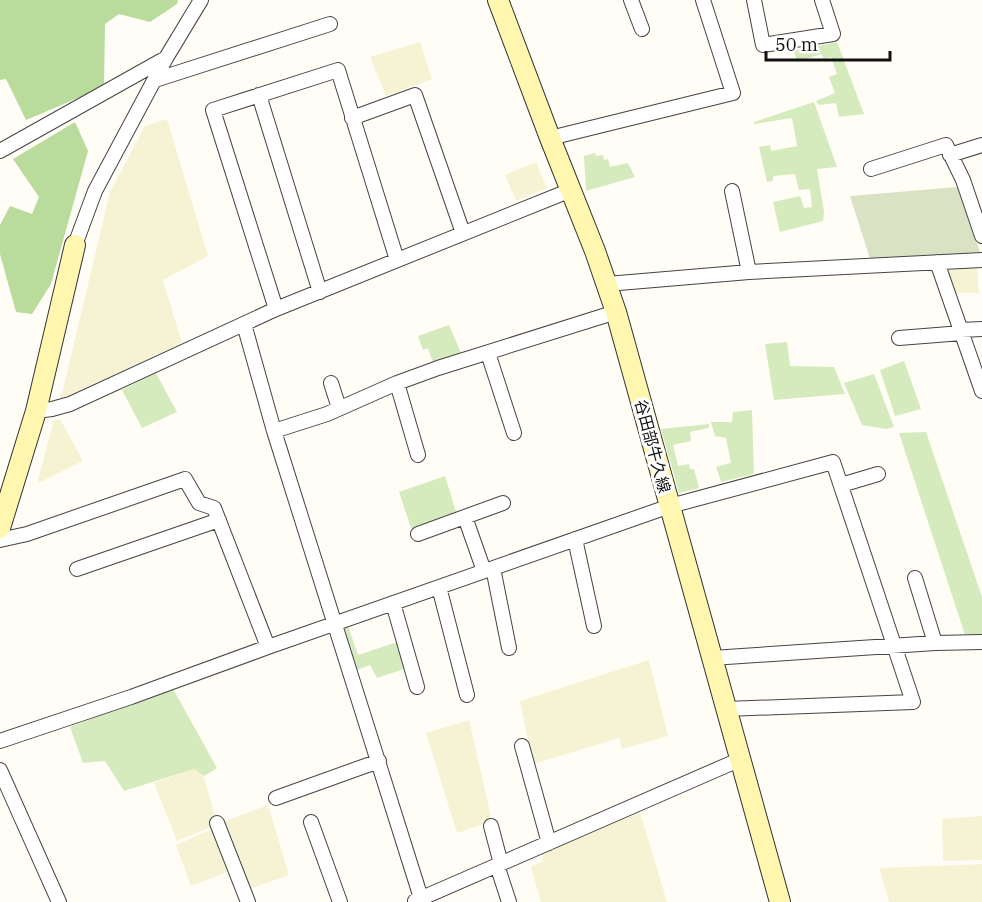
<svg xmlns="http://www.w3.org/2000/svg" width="982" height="902" font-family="'IBM Plex Serif','Noto Sans JP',serif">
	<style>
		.farmland { fill: #f6f3d4 }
		.green { fill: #d5ebbd }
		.forest { fill: #b9dc9c }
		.cemetery { fill: #d9e3c4 }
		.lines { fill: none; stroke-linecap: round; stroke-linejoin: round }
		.street-casing { stroke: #444; stroke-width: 16 }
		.secondary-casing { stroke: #333; stroke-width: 22 }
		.street { stroke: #fff; stroke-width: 14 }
		.secondary { stroke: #fff6b0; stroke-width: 20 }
		.labels { text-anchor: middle; stroke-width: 6; stroke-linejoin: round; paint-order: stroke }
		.street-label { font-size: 16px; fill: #111; stroke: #fff }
	</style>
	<rect width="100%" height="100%" fill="#fffdf5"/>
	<!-- farmland -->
	<path class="farmland" d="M 420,42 L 432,79 L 386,96 L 370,57 Z
		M 167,119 L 208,256 L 163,280 L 182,343 L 68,396 L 60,402 L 110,192 L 145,126 Z
		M 536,162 L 547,188 L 516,201 L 505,175 Z
		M 951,268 L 977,268 L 979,293 L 954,293 L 948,273 Z
		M 60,419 L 83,461 L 39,483 L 38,480 L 54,420 Z
		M 649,660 L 668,736 L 622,749 L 619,738 L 533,764 L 520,701 Z
		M 469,720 L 492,821 L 457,833 L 426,733 Z
		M 194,769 L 204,777 L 214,812 L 212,818 L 214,826 L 177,841 L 154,783 Z
		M 268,805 L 289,875 L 250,889 L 223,822 Z
		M 640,812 L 667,902 L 541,902 L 531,867 L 543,861 L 541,854 Z
		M 982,816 L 982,860 L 943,861 L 942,819 Z
		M 212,829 L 228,872 L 191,886 L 176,845 Z
		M 982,864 L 982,902 L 889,902 L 879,868 Z"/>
	<!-- green -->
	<path class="green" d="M 837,42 L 864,114 L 839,117 L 836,103 L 819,105 L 816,101 L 835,93 L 829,77 L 837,74 L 831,57 L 824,59 L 821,54 L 797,62 L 794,51 Z
		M 814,102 L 837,167 L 817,169 L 824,212 L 823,221 L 780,232 L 773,202 L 800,196 L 804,208 L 812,207 L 810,189 L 799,190 L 795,174 L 773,176 L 773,181 L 767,182 L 759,147 L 770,145 L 771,151 L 797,146 L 792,118 L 754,124 L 754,122 Z
		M 595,153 L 596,156 L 603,155 L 604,160 L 608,159 L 610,167 L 628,163 L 635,177 L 586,191 L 584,156 Z
		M 449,325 L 461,353 L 433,363 L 428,348 L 423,350 L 418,336 Z
		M 787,342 L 790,366 L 834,367 L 845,394 L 774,400 L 765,344 Z
		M 904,361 L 921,409 L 895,416 L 880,370 Z
		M 156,373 L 177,412 L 142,428 L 122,390 Z
		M 874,374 L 894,427 L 886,429 L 862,425 L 844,383 Z
		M 752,410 L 754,474 L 721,482 L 716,467 L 731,463 L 726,438 L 715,436 L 711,422 L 732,422 L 733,412 Z
		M 709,424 L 709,428 L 690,432 L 691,441 L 673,445 L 678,466 L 689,464 L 690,469 L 694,469 L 699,488 L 679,493 L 661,429 Z
		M 926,432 L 982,597 L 982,636 L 965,635 L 899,433 Z
		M 445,476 L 457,515 L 411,528 L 399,492 Z
		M 348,626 L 358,655 L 397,642 L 404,669 L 377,678 L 370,665 L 357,670 L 344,633 L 344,627 Z
		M 172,687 L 217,768 L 204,776 L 194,769 L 124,791 L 105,761 L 83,763 L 70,727 Z"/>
	<!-- forest -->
	<path class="forest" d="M 0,0 L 178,0 L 177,4 L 150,22 L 119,14 L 105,24 L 104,87 L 26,120 L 6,79 L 0,80 Z
		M 75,122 L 88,151 L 51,284 L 32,314 L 16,312 L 0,254 L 0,225 L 10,206 L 32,214 L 39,197 L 13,159 Z"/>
	<!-- cemetery -->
	<path class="cemetery" d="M 957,187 L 981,255 L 871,262 L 850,196 Z"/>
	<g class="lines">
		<defs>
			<path id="street" d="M 631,0 L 642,29
				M 754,0 L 763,45 L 833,34 L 822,0
				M 155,80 L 330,24
				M 259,95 L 320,292
				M 352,118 L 415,95 L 463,233
				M 550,138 L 733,93 L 703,0
				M 0,151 L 166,58
				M 950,155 L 982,145
				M 871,169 L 946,145 L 963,180 L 982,236
				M 732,191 L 749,272
				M 75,245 L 95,191 L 166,58 L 201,0
				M 937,262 L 982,391
				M 607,284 L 749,272 L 982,260
				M 276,309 L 213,110 L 338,70 L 397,260
				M 244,324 L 274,431 L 421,898
				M 961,330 L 982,329
				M 899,338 L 962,333
				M 488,353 L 514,433
				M 331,383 L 339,408
				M 397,383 L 418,455
				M 36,411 L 52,409 L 70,404 L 276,309 L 571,190
				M 274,431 L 327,414 L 397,383 L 438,368 L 616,312
				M 841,485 L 878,474
				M 465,517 L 484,571
				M 418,534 L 503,503
				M 575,539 L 594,626
				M 0,540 L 27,534 L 185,479 L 199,503 L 214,508 L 268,647
				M 493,568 L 509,648
				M 77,569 L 219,520
				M 915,578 L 935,643
				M 439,587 L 467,695
				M 393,603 L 417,687
				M 712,658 L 935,643 L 982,642
				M 0,741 L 131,697 L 268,647 L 670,506 L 833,462 L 913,702 L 726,709
				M 522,746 L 549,843
				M 0,770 L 59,902
				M 276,798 L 379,761
				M 311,822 L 340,902
				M 217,823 L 248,902
				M 491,826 L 501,864
				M 497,865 L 509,902
				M 415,901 L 741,759"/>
			<path id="secondary" d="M 498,0 L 550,138 L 595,251 L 616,312 L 780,902
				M 0,528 L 36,411 L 75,245"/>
		</defs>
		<!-- street casing -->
		<use href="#street" class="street-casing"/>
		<!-- secondary casing -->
		<use href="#secondary" class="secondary-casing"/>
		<!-- street -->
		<use href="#street" class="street"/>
		<!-- secondary -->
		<use href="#secondary" class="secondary"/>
	</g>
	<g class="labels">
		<!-- street labels -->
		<g class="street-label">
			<text transform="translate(653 446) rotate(75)" y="6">谷田部牛久線</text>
		</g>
	</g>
	<!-- scale -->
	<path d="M766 51v9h124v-9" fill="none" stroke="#111111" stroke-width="3"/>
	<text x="775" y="51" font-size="18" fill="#111111" stroke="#ffffff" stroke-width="4.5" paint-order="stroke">50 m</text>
</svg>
